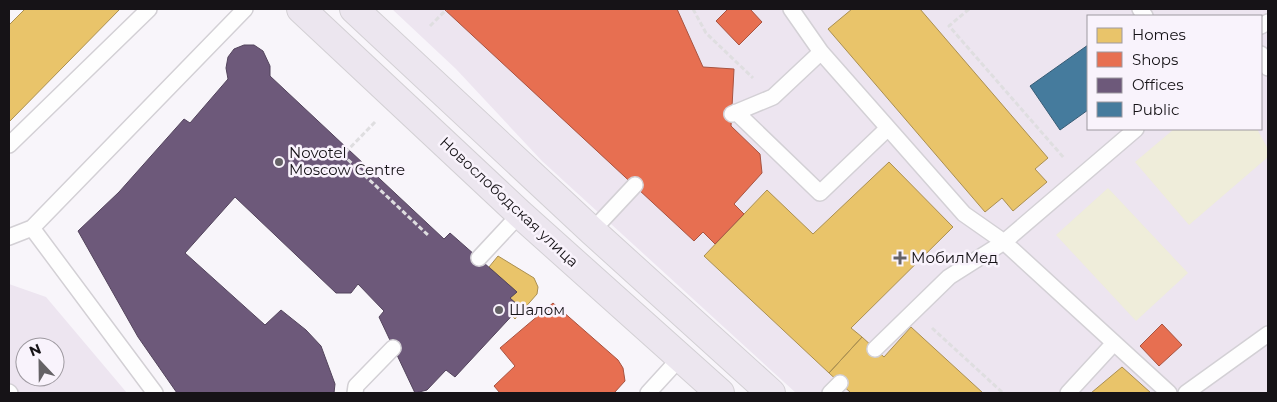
<svg xmlns="http://www.w3.org/2000/svg" width="1277" height="402" font-family="Montserrat,sans-serif">
	<style>
		.built { fill: #ede5f0; fill-rule: evenodd }
		.green { fill: #efedda }
		.homes { fill: #e9c46a; stroke: #aa8f51 }
		.shops { fill: #e76f51; stroke: #a85340 }
		.offices { fill: #6d597a; stroke: #53445c }
		.public { fill: #457b9d; stroke: #375c75 }
		.lines { fill: none; stroke-linecap: round; stroke-linejoin: round }
		.service-casing { stroke: #d3d0d5; stroke-width: 18 }
		.primary-casing { stroke: #d3d0d4; stroke-width: 30 }
		.path { stroke: #dfdee0; stroke-width: 3; stroke-dasharray: 5 2.5; stroke-linecap: butt }
		.service { stroke: #fefefe; stroke-width: 15 }
		.primary { stroke: #ece6ef; stroke-width: 28 }
		.poi-dot { fill: #656266; stroke: #f9f3fc; stroke-width: 2 }
		.labels { text-anchor: middle; stroke-width: 5; stroke-linejoin: round; paint-order: stroke }
		.poi-label { font-size: 15px; fill: #161317; stroke: #f9f3fc; text-anchor: start }
		.street-label { font-size: 15px; fill: #161317; stroke: #f9f3fc }
	</style>
	<rect width="100%" height="100%" fill="#f8f5fa"/>
	<!-- built -->
	<path class="built" d="M 392,9 L 1268,9 L 1268,393 L 796,393 L 542,161 L 456,69 ZM 1088,16 L 1261,16 L 1261,129 L 1088,129 Z
		M 9,284 L 46,297 L 127,393 L 9,393 ZM 25,347 L 55,347 L 55,377 L 25,377 Z"/>
	<!-- green -->
	<path class="green" d="M 1174,129 L 1257,129 L 1268,149 L 1268,157 L 1189,225 L 1135,162 Z
		M 1108,188 L 1188,273 L 1136,321 L 1056,235 Z"/>
	<!-- homes -->
	<path class="homes" d="M 25,9 L 120,9 L 9,122 L 9,25 Z
		M 852,9 L 920,9 L 1048,158 L 1035,169 L 1047,182 L 1013,211 L 1002,198 L 985,212 L 828,29 Z
		M 889,162 L 953,227 L 851,328 L 862,337 L 829,373 L 704,256 L 767,190 L 813,234 Z
		M 498,256 L 534,278 L 538,287 L 537,294 L 515,319 L 512,316 L 520,307 L 510,298 L 517,292 L 489,267 Z
		M 911,327 L 983,393 L 851,393 L 829,373 L 862,337 L 884,357 Z
		M 1122,367 L 1151,393 L 1091,393 Z"/>
	<!-- shops -->
	<path class="shops" d="M 444,9 L 677,9 L 703,67 L 734,69 L 731,126 L 760,154 L 762,173 L 734,204 L 744,214 L 715,244 L 703,232 L 694,241 Z
		M 728,9 L 750,9 L 762,22 L 739,45 L 716,21 Z
		M 553,303 L 618,360 L 623,368 L 625,381 L 614,393 L 500,393 L 494,386 L 515,366 L 500,348 Z
		M 1162,324 L 1182,345 L 1159,366 L 1140,346 Z"/>
	<!-- offices -->
	<path class="offices" d="M 244,45 L 254,45 L 263,51 L 270,66 L 270,76 L 444,239 L 450,233 L 517,292 L 510,298 L 520,307 L 455,377 L 446,370 L 427,390 L 415,393 L 379,317 L 384,311 L 358,284 L 351,293 L 336,293 L 235,197 L 185,253 L 265,325 L 281,310 L 306,330 L 321,346 L 335,384 L 334,393 L 177,393 L 138,337 L 78,231 L 119,192 L 184,119 L 190,123 L 228,79 L 226,68 L 228,57 L 234,49 Z"/>
	<!-- public -->
	<path class="public" d="M 1088,45 L 1088,110 L 1060,130 L 1030,86 Z"/>
	<g class="lines">
		<defs>
			<path id="service" d="M 791,9 L 821,52 L 964,214 L 1004,242 L 1169,393
				M 1140,9 L 1145,16
				M 1261,26 L 1268,22
				M 1261,54 L 1268,68
				M 736,112 L 820,193 L 888,128
				M 732,114 L 773,97 L 821,52
				M 9,145 L 149,9
				M 32,228 L 155,393
				M 592,231 L 635,185
				M 9,237 L 32,228 L 245,9
				M 479,258 L 520,214
				M 875,349 L 949,277 L 1004,242 L 1136,129
				M 9,392 L 10,393
				M 355,393 L 356,386 L 393,348
				M 648,393 L 680,358
				M 830,393 L 840,383
				M 1068,393 L 1114,343
				M 1186,393 L 1268,334"/>
			<path id="primary" d="M 301,9 L 520,214 L 720,393
				M 354,9 L 592,231 L 771,393"/>
		</defs>
		<!-- service casing -->
		<use href="#service" class="service-casing"/>
		<!-- primary casing -->
		<use href="#primary" class="primary-casing"/>
		<!-- path -->
		<path class="path" d="M 693,9 L 706,33 L 753,78
			M 969,9 L 949,26 L 1064,158
			M 430,26 L 446,10
			M 375,122 L 343,155 L 429,236
			M 932,328 L 1003,393"/>
		<!-- service -->
		<use href="#service" class="service"/>
		<!-- primary -->
		<use href="#primary" class="primary"/>
	</g>
	<!-- markers -->
	<g class="poi-dot">
		<circle cx="279" cy="162" r="5"/>
		<path d="M897.5 250.5h5v5h5v5h-5v5h-5v-5h-5v-5h5z"/>
		<circle cx="499" cy="310" r="5"/>
	</g>
	<g class="labels">
		<!-- poi labels -->
		<g class="poi-label">
			<text x="289" y="158">Novotel<tspan x="289" dy="17">Moscow Centre</tspan></text>
			<text x="911" y="263">МобилМед</text>
			<text x="509" y="315">Шалом</text>
		</g>
		<!-- street labels -->
		<g class="street-label">
			<text transform="translate(509 202) rotate(43)" y="5">Новослободская улица</text>
		</g>
	</g>
	<!-- border -->
	<rect width="1277" height="402" fill="none" stroke="#161317" stroke-width="20"/>
	<!-- legend -->
	<rect x="1087" y="15" width="175" height="115" fill="#f9f3fc" stroke="#9e99a0"/>
	<rect x="1097" y="28" width="25" height="15" fill="#e9c46a" stroke="#9e99a0"/>
	<text x="1132" y="40" font-size="15" fill="#161317">Homes</text>
	<rect x="1097" y="52" width="25" height="15" fill="#e76f51" stroke="#9e99a0"/>
	<text x="1132" y="65" font-size="15" fill="#161317">Shops</text>
	<rect x="1097" y="78" width="25" height="15" fill="#6d597a" stroke="#9e99a0"/>
	<text x="1132" y="90" font-size="15" fill="#161317">Offices</text>
	<rect x="1097" y="102" width="25" height="15" fill="#457b9d" stroke="#9e99a0"/>
	<text x="1132" y="115" font-size="15" fill="#161317">Public</text>
	<!-- north arrow -->
	<g transform="translate(40 362) rotate(338)"><circle r="24" fill="#f9f3fc" stroke="#9e99a0"/>
	<path d="M0-4L9 19L0 12L-9 19Z" fill="#656266"/>
	<text y="-8" font-size="14" font-weight="bold" text-anchor="middle" fill="#161317">N</text>
	</g>
</svg>
